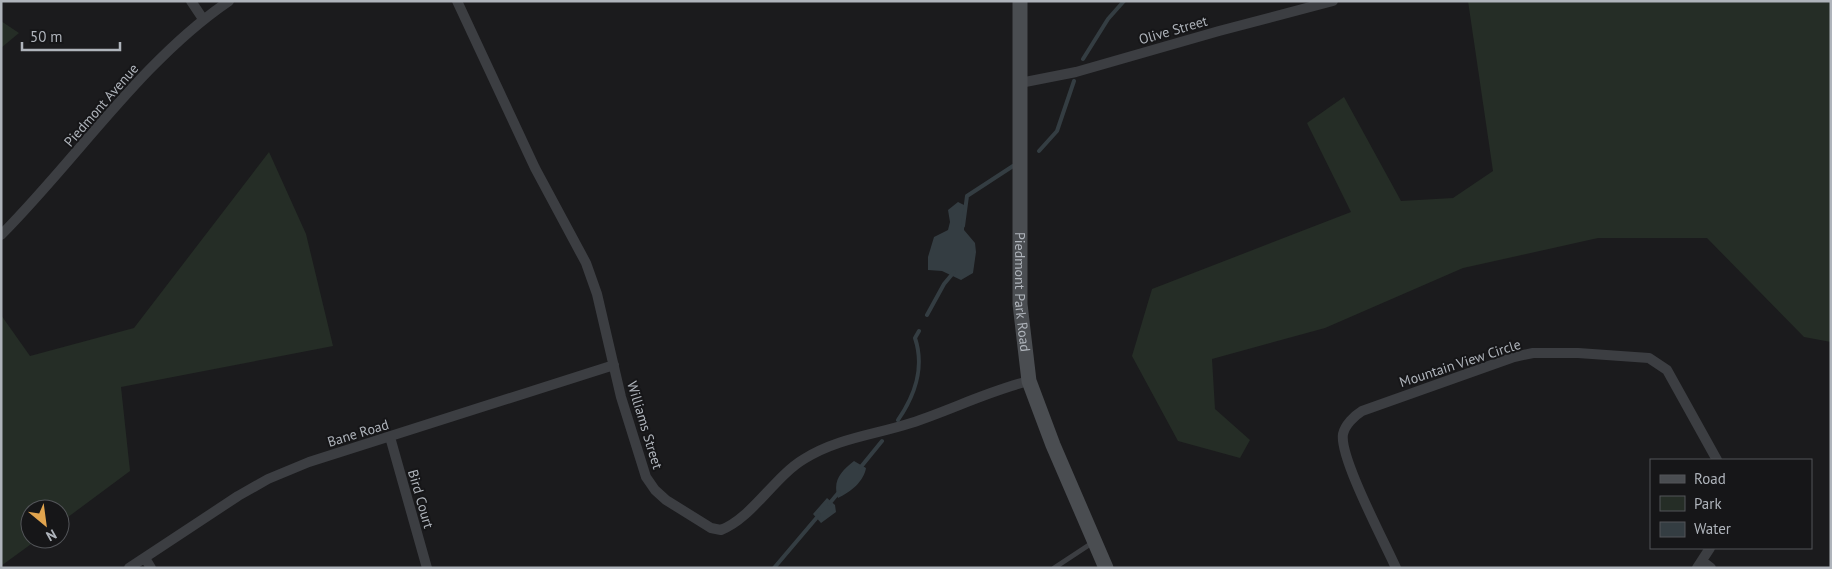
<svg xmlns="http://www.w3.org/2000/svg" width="1832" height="569" font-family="'PT Sans',sans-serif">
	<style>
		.green { fill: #252d26 }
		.water { fill: #343d42 }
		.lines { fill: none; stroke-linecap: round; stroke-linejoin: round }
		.stream { stroke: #343d42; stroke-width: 4 }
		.lane { stroke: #3c3e42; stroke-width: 5 }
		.street { stroke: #3c3e42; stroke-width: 10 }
		.secondary { stroke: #4a4d51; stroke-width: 15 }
		.labels { text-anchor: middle; stroke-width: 4; stroke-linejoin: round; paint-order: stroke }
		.street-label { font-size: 14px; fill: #afb4bb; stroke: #161618 }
	</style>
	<rect width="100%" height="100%" fill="#1b1b1d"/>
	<!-- green -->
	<path class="green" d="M 1468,1 L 1831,1 L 1831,342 L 1804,337 L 1707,238 L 1598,238 L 1463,268 L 1325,328 L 1212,359 L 1215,409 L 1250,440 L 1240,458 L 1178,441 L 1132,356 L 1152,289 L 1351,212 L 1307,123 L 1344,97 L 1401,201 L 1453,198 L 1493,171 Z
		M 1,21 L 19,33 L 1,48 Z
		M 269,152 L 306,234 L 333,346 L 121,387 L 130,471 L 60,523 L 60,509 L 30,509 L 30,539 L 38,539 L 1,566 L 1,315 L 30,356 L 134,328 Z"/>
	<!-- water -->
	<path class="water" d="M 958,202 L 964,205 L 964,230 L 975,243 L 976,252 L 973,273 L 961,280 L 942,271 L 928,270 L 928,257 L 934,237 L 948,230 L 950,222 L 948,210 Z
		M 854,461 L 866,468 C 864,481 851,492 838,498 C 832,481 841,471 854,461 Z
		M 827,498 L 835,505 L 836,512 L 821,523 L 813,514 Z"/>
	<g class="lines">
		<!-- stream -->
		<path class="stream" d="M 1083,59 L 1108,19 L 1124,1
			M 1039,151 L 1057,131 L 1074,81
			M 963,226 L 967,196 L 1013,166
			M 927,315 L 944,284 L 954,272
			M 898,420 C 915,395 925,368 915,338 L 919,331
			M 860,468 L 882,441
			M 829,504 L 839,492
			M 774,568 L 819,515"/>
		<!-- lane -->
		<path class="lane" d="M 1054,568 L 1092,543"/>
		<!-- street -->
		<path class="street" d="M 191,1 L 203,19
			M 457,1 L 535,168 L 586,263 L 597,294 L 621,397 L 646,477 L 655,490 L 666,500 L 711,528 L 721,530 C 752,518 774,477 804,459 C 838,438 874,435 911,423 C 951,410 988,391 1029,381
			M 1020,83 L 1076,72 L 1219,31 L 1333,1
			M 1,235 C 76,160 142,60 229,1
			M 390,437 L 427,568
			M 145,558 L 151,568
			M 1702,561 L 1711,568
			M 129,568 L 238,496 L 268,479 L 309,462 L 614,365
			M 1396,568 C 1385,543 1339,457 1343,434 C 1345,425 1354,416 1362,411 L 1514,357 L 1533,353 L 1578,353 L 1649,358 L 1667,370 L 1717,460
			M 1697,568 L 1710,548"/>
		<!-- secondary -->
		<path class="secondary" id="s1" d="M 1020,1 L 1020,304 L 1029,381 L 1053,445 L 1106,568"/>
	</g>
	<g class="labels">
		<!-- street labels -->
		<g class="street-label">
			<text transform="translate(1173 30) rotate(-16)" y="5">Olive Street</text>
			<text transform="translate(101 105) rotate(-49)" y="5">Piedmont Avenue</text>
			<text dy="5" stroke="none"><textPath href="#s1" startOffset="291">Piedmont Park Road</textPath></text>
			<text transform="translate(1460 363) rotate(-18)" y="5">Mountain View Circle</text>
			<text transform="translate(645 425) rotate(73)" y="5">Williams Street</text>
			<text transform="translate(358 433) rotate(-17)" y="5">Bane Road</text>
			<text transform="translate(421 499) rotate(74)" y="5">Bird Court</text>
		</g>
	</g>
	<!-- border -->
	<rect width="1832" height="569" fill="none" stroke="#afb4bb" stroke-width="5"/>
	<!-- legend -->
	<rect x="1650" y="459" width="162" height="90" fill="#161618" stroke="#535559"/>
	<rect x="1660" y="475" width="25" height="8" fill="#4a4d51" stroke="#535559"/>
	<text x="1694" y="484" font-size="15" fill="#afb4bb">Road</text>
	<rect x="1660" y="496" width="25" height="15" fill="#252d26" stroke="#535559"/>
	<text x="1694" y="509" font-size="15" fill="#afb4bb">Park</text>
	<rect x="1660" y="522" width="25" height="15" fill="#343d42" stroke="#535559"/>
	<text x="1694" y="534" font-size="15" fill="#afb4bb">Water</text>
	<!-- north arrow -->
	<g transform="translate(45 524) rotate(151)"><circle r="24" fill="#161618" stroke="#535559"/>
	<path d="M0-4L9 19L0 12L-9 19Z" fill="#e1a44e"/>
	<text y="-8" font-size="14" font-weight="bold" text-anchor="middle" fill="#afb4bb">N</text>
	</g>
	<!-- scale -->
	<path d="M22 42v8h98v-8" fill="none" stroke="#afb4bb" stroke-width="2.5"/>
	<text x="30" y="42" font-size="15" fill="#afb4bb" stroke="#161618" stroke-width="4" paint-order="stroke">50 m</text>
</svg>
